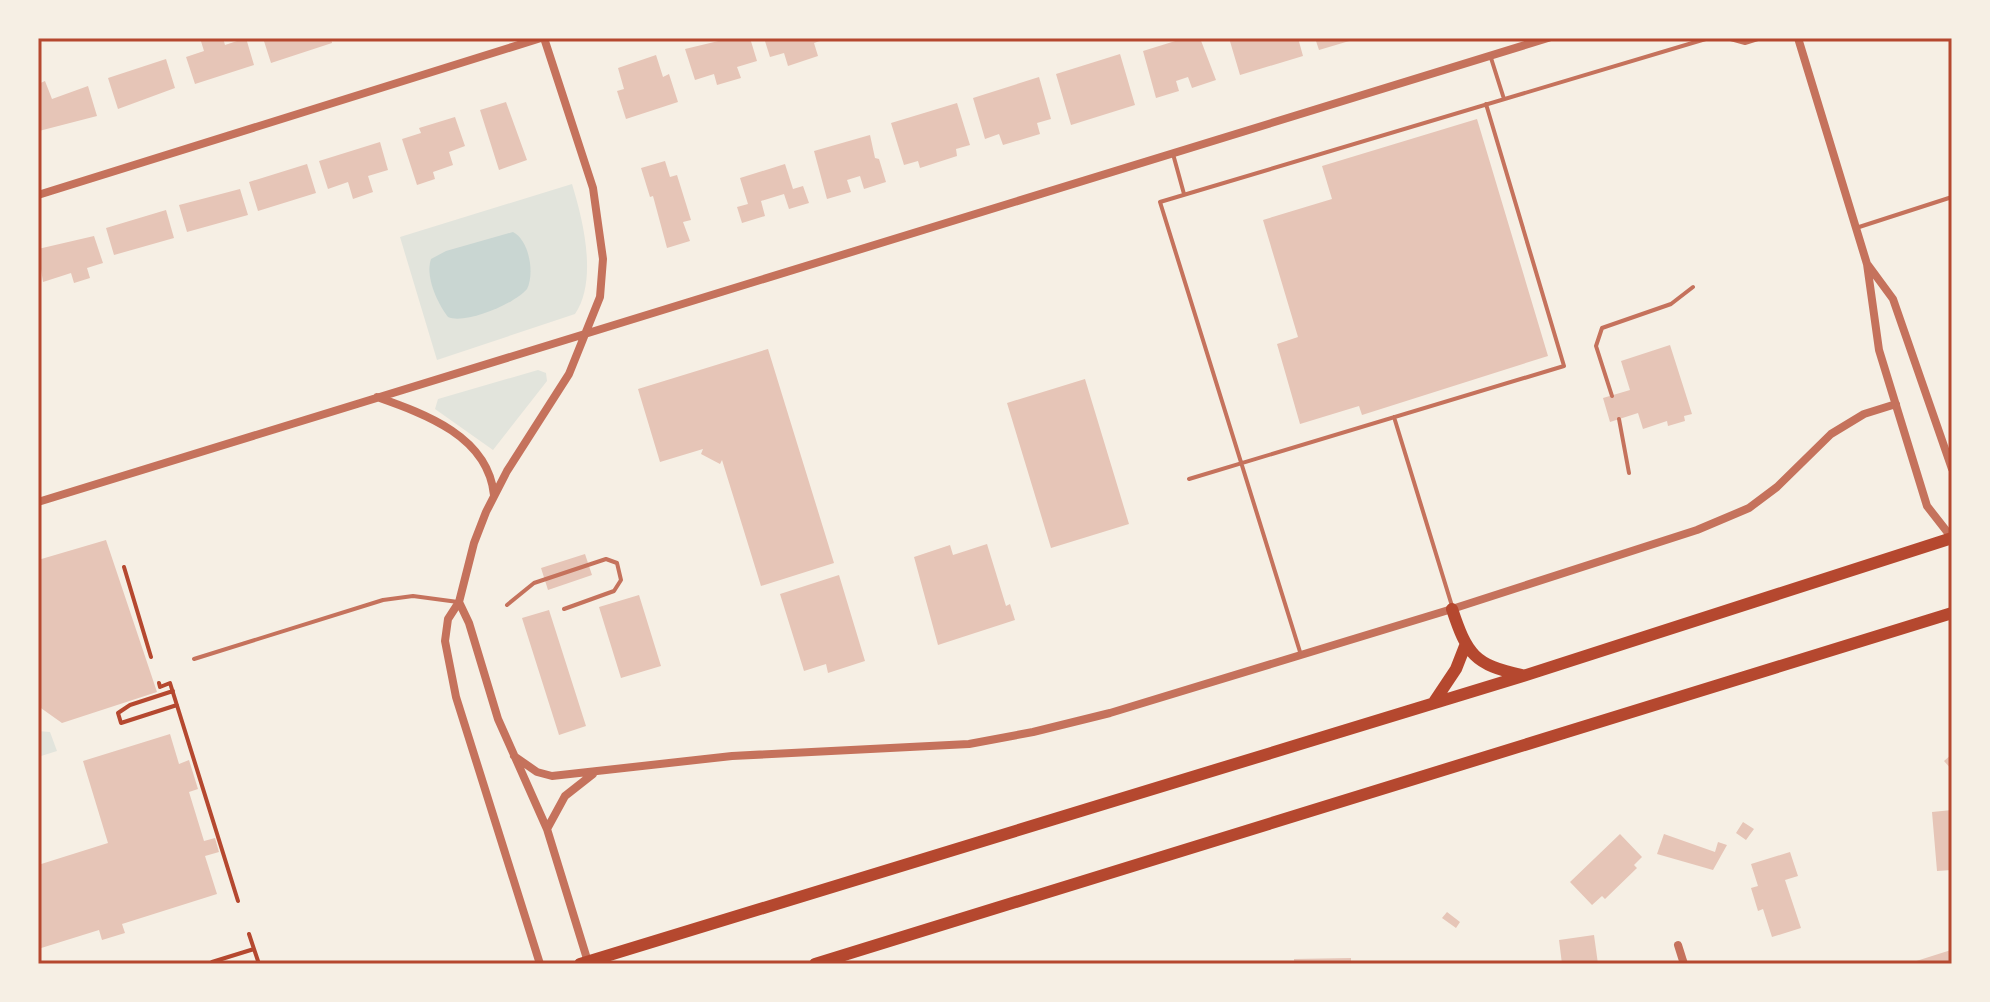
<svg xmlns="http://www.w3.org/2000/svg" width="1990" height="1002" font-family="'Space Grotesk',sans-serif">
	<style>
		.green { fill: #e2e4dc }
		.water { fill: #c9d6d2 }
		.building { fill: #e6c5b7 }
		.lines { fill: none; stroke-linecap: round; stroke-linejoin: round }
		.path { stroke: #b5482f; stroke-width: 4 }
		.service { stroke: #c5725c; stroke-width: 4 }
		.minor { stroke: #c5725c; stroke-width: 8 }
		.secondary { stroke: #b5482f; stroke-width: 12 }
		.neatline { fill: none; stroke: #b5482f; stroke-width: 3 }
	</style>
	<rect width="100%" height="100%" fill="#f6efe4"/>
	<!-- green -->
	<path class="green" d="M 572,184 C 583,220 598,280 575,314 L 437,360 L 400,237 Z
		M 538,370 L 546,373 L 547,381 L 493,450 L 435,409 L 438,399 Z
		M 38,731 L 50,732 L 57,751 L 38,757 Z"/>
	<!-- water -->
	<path class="water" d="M 513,232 C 529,240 535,273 527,289 C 516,303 465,325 448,317 C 437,303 425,276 431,259 L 446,251 Z"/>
	<!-- building -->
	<path class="building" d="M 200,38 L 223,38 L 225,45 L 246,38 L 254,65 L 195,84 L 186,57 L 204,51 Z
		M 263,38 L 331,38 L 332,43 L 271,63 Z
		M 731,38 L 750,38 L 757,61 L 737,67 L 741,78 L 717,85 L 714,74 L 695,80 L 685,49 Z
		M 764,38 L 826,38 L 826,39 L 814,43 L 818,56 L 788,66 L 784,53 L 770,57 Z
		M 1185,38 L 1200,38 L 1216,80 L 1192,88 L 1188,77 L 1176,81 L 1179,91 L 1156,98 L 1143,51 Z
		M 1229,38 L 1298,38 L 1303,56 L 1240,75 Z
		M 1315,38 L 1356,38 L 1356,39 L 1319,50 Z
		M 1120,54 L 1135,105 L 1071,125 L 1056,74 Z
		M 656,55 L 663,77 L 669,74 L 678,102 L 626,119 L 617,91 L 624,89 L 618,68 Z
		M 166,59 L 175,88 L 118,109 L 108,78 Z
		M 1039,77 L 1051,119 L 1037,123 L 1040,134 L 1003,145 L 999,134 L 985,139 L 973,98 Z
		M 45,81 L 52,99 L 88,86 L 97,116 L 39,131 L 38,84 Z
		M 506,102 L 527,160 L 499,170 L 480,110 Z
		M 957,103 L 970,145 L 956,149 L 957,156 L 920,168 L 918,161 L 904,165 L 891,123 Z
		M 455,117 L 465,146 L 449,152 L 453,165 L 433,172 L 435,179 L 417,185 L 402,139 L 421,133 L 419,128 Z
		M 1477,119 L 1548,356 L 1362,415 L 1359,406 L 1300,424 L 1277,344 L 1298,337 L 1263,220 L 1332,199 L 1322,166 Z
		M 870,135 L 875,158 L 879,159 L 886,182 L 864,189 L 860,176 L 847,180 L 851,192 L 827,199 L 814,151 Z
		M 380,142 L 388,170 L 368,176 L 373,192 L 353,199 L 348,182 L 328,189 L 319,161 Z
		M 665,161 L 670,177 L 677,175 L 691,220 L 683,222 L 690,241 L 667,248 L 653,196 L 650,197 L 641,168 Z
		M 307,164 L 316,193 L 258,211 L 249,182 Z
		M 785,164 L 793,189 L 803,186 L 809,203 L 789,209 L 784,194 L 761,201 L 765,216 L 742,223 L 737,207 L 748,204 L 740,178 Z
		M 240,189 L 248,215 L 187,232 L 179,205 Z
		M 166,210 L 174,238 L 114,255 L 106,228 Z
		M 94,236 L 103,263 L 87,268 L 90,278 L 74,283 L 71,273 L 43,282 L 38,249 Z
		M 1670,345 L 1692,414 L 1684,416 L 1685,421 L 1668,426 L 1667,421 L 1643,429 L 1638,413 L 1610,422 L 1603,398 L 1630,390 L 1621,361 Z
		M 768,349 L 834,563 L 761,586 L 722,460 L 720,464 L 701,454 L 703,449 L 660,462 L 638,389 Z
		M 1085,379 L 1129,524 L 1051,548 L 1007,403 Z
		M 106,540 L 157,692 L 62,723 L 38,706 L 38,560 Z
		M 987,544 L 1006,606 L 1010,604 L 1015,620 L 938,645 L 914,557 L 950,545 L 953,555 Z
		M 585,554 L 592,575 L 548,590 L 541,568 Z
		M 839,575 L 865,661 L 828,673 L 826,664 L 804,671 L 780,594 Z
		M 639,595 L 661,666 L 621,678 L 599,607 Z
		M 549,610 L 586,726 L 559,735 L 522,618 Z
		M 170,734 L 179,764 L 189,760 L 198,789 L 189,792 L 204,841 L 215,838 L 219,852 L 205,856 L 217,894 L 122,924 L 125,933 L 102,940 L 99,930 L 38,949 L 38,865 L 108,843 L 83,761 Z
		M 1952,754 L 1952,770 L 1944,761 Z
		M 1952,810 L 1952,870 L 1937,871 L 1932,812 Z
		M 1743,822 L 1754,829 L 1746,840 L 1736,833 Z
		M 1620,834 L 1642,857 L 1634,865 L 1637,868 L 1605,899 L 1602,896 L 1592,905 L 1570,882 Z
		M 1664,834 L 1715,852 L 1718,842 L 1727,845 L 1713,870 L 1657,854 Z
		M 1790,852 L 1798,876 L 1785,880 L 1801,928 L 1772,937 L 1763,909 L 1758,911 L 1751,888 L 1758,886 L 1751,864 Z
		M 1447,912 L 1460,922 L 1456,928 L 1442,918 Z
		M 1594,935 L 1598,964 L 1562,964 L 1559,940 Z
		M 1951,950 L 1952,964 L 1910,964 L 1910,963 Z
		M 1351,958 L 1351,964 L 1294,964 L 1294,959 Z"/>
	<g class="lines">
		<!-- path -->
		<path class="path" d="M 124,567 L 151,657
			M 159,683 L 160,687 L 170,683 L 238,901
			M 173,691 L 130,705 L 118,713 L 121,723 L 177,705
			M 249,934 L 259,964
			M 212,962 L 254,949"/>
		<!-- service -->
		<path class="service" d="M 1727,38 L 1745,43 L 1761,38
			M 1491,58 L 1504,99
			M 1173,154 L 1184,194
			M 1856,228 L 1952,197
			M 1612,396 L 1596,346 L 1602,328 L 1671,304 L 1693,287
			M 1394,417 L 1452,606
			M 1619,419 L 1629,473
			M 1189,479 L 1564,366 L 1486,104
			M 507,605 L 534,583 L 606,559 L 617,563 L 621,580 L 614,591 L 564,609
			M 1301,655 L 1160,202 L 1709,38
			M 194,659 L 383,600 L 413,596 L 458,602"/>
		<!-- minor -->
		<path class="minor" d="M 1798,38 L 1867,264 L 1879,350 L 1927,506 L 1952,538
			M 38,195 L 541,38
			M 1868,265 L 1893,299 L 1952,469
			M 377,397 C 425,414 488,436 494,495
			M 38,502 L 1548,38
			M 459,602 L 469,623 L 498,719 L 547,829 L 588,962
			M 514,756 L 537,772 L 552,776 L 732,756 L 969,744 L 1033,732 L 1110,713 L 1452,609 L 1697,530 L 1749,508 L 1777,487 L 1831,434 L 1864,414 L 1896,404
			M 547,829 L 565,796 L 593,774
			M 1678,945 L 1684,964
			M 540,964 L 456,697 L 445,641 L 448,619 L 459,602 L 474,543 L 486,512 L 507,471 L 569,374 L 600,297 L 603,259 L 593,188 L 544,38"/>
		<!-- secondary -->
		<path class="secondary" d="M 1452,609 C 1467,654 1474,665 1522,675
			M 1434,702 L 1456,669 L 1465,646
			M 580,964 L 1523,676 L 1952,538
			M 815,964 L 1952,613"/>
	</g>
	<!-- border -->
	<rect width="1990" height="1002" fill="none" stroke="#f6efe4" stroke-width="80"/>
	<rect x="40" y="40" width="1910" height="922" class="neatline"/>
</svg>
